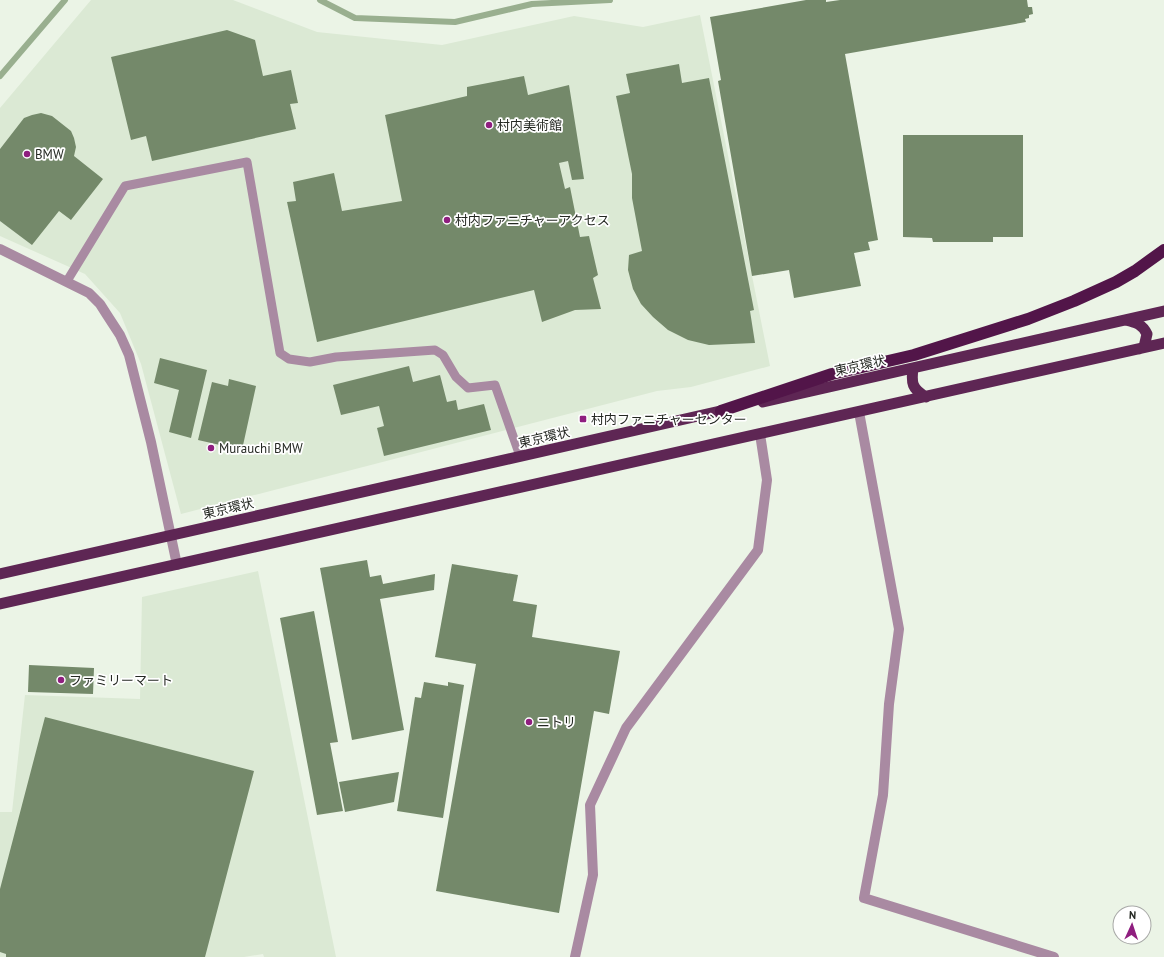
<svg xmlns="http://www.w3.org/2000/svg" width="1164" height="957" font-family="'PT Sans','Noto Sans JP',sans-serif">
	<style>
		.built { fill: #dbe9d4 }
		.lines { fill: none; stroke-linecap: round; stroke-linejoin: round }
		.stream { stroke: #99af8f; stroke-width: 6 }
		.building { fill: #74896a }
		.service { stroke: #a98aa2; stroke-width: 9 }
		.minor { stroke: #a98aa2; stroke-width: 10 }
		.trunk { stroke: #5e2654; stroke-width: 11 }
		.motorway { stroke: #521549; stroke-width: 12 }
		.poi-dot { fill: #8f1e7f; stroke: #fff; stroke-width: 1.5 }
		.labels { text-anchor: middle; stroke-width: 3.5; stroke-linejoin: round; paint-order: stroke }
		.poi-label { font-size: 13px; fill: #252923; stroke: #fff; text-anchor: start }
		.street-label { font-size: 13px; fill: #252923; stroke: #fff }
	</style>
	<rect width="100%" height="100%" fill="#ebf4e6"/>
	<!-- built -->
	<path class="built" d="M 91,0 L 233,0 L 317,32 L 442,45 L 574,16 L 643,27 L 700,15 L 770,366 L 691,387 L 657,391 L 181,514 L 141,364 L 120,313 L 85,274 L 0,236 L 0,108 Z
		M 258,571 L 336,957 L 264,957 L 263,954 L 244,957 L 0,957 L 0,812 L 12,812 L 25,695 L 140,699 L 142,597 Z"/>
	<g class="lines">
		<!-- stream -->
		<path class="stream" d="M 320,0 L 355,18 L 455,22 L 532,4 L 610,0
			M 0,76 L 65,0"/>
	</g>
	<!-- building -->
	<path class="building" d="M 806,0 L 826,0 L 826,2 L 840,0 L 1027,0 L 1028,7 L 1032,7 L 1033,14 L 1029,15 L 1029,18 L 1025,19 L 1026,22 L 845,54 L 878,240 L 868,242 L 870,250 L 854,253 L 861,286 L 794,298 L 789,270 L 752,276 L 718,81 L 721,80 L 710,17 Z
		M 227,30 L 255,40 L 263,76 L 291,70 L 298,103 L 290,104 L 296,129 L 152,161 L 146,136 L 131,140 L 111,57 Z
		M 679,64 L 682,83 L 709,78 L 754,310 L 750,311 L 755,343 L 709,345 L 688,340 L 668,330 L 653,317 L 641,304 L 633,289 L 628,270 L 629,255 L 642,251 L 632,198 L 632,174 L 616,96 L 630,93 L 626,74 Z
		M 524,76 L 528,95 L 569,85 L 584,179 L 572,180 L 568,161 L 559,163 L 565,189 L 570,187 L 580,237 L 589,236 L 598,275 L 593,278 L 601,309 L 575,310 L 542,322 L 534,290 L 317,342 L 287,202 L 296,201 L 293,182 L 334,173 L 342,211 L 402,201 L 385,115 L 467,96 L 467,87 Z
		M 41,113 L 52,116 L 71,131 L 74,138 L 76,147 L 74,156 L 103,179 L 71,220 L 59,211 L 32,245 L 0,221 L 0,149 L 24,118 L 32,115 Z
		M 903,135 L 1023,135 L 1023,237 L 993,237 L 993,242 L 933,242 L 932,238 L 903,237 Z
		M 160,358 L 207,370 L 191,438 L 169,432 L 179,390 L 154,383 Z
		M 409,366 L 413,382 L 440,375 L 447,402 L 456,400 L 458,410 L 484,404 L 491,430 L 384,456 L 377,428 L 384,426 L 379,406 L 341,415 L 333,385 Z
		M 229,379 L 256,386 L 242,450 L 198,440 L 212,382 L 228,386 Z
		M 367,560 L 370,577 L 381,575 L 383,584 L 435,574 L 434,590 L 380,599 L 404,730 L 352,740 L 320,568 Z
		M 452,564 L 518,575 L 513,601 L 537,605 L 532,637 L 620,651 L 609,714 L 594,711 L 559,913 L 436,891 L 476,664 L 435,657 Z
		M 314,611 L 338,742 L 330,743 L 343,811 L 317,815 L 280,618 Z
		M 29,665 L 94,668 L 93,694 L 28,692 Z
		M 424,682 L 448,686 L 448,682 L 464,685 L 443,818 L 397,811 L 415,697 L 421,698 Z
		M 45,717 L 254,771 L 205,957 L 6,957 L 6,954 L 0,952 L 0,889 Z
		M 399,772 L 394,802 L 345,812 L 339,782 Z"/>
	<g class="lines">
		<!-- service -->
		<path class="service" d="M 67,281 L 125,186 L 247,162 L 280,353 L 289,359 L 310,362 L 336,357 L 435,350 L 443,355 L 456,377 L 468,388 L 495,385 L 520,456"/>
		<!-- minor -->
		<path class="minor" d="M 0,249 L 89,293 L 100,304 L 107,315 L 120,335 L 129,355 L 151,442 L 177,565
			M 859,412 L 899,629 L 889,704 L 883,795 L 864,898 L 1054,957
			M 575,957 L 593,875 L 590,805 L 626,728 L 758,550 L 767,480 L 760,434"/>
		<!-- trunk -->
		<path class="trunk" d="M 1126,320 C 1136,322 1143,325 1147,334 L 1144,347 L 1139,349
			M 913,368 C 911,383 912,389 926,397
			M 763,402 L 1164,311
			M 0,574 L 729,409
			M 0,604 L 1164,343"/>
		<!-- motorway -->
		<path class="motorway" d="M 721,411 L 832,374 L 914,355 L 1028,319 L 1074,301 L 1116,282 L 1135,271 L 1164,250"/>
	</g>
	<!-- markers -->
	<g class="poi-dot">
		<circle cx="489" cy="125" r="4"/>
		<circle cx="27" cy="154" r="4"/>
		<circle cx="447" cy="220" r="4"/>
		<rect x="579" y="415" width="8" height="8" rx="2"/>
		<circle cx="211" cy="448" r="4"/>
		<circle cx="61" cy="680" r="4"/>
		<circle cx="529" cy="722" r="4"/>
	</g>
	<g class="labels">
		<!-- poi labels -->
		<g class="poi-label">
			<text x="497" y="130">村内美術館</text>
			<text x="35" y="159">BMW</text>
			<text x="455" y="225">村内ファニチャーアクセス</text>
			<text x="591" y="424">村内ファニチャーセンター</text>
			<text x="219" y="453">Murauchi BMW</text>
			<text x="69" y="685">ファミリーマート</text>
			<text x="537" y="727">ニトリ</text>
		</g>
		<!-- street labels -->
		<g class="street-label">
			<text transform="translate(860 365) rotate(-13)" y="5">東京環状</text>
			<text transform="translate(544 437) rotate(-13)" y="5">東京環状</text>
			<text transform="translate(228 508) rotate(-13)" y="5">東京環状</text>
		</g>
	</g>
	<!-- north arrow -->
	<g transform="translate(1132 925) rotate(3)"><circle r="19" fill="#ffffff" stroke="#a8a9a7"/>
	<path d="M0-3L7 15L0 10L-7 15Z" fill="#8f1e7f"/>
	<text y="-6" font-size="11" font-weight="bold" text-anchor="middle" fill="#252923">N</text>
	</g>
</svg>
